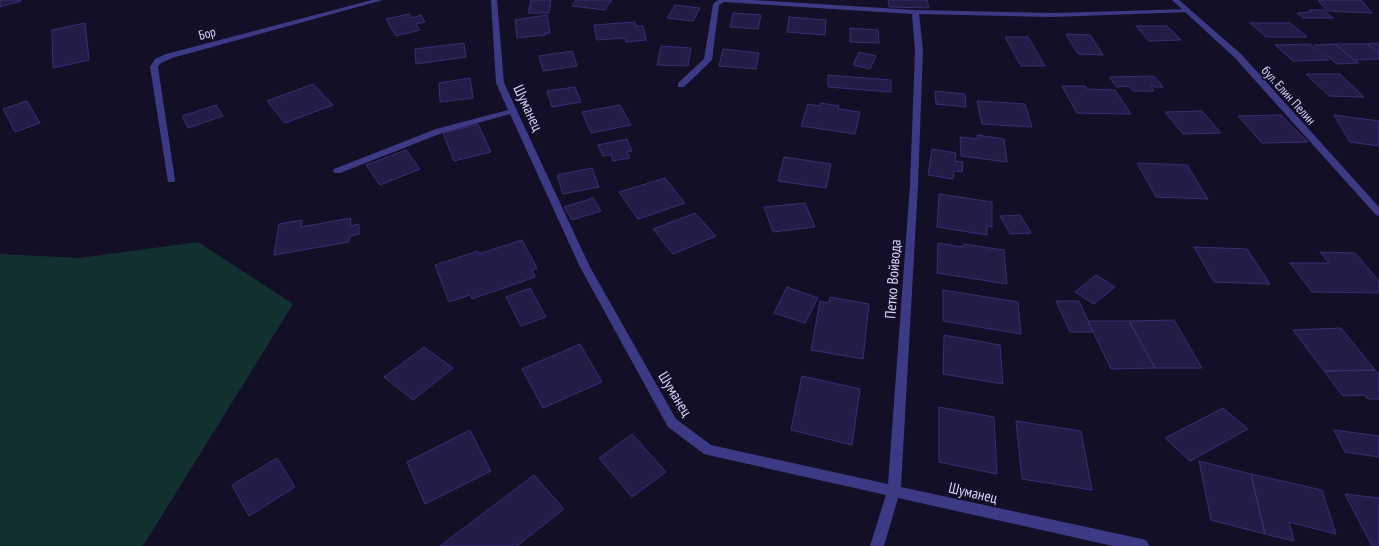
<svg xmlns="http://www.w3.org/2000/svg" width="1379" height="546" font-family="'PT Sans Narrow',sans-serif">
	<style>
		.green { fill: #12302f }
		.building { fill: #241b47; stroke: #3b2d73 }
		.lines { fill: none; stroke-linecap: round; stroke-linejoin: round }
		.minor { fill: #3d3a85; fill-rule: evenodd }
		.tertiary { fill: #3d3a85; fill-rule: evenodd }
		.labels { text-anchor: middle; stroke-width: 3.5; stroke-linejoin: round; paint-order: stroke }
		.far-street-label { font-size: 13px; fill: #d9d4ff; stroke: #130f26 }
		.street-label { font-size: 15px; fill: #d9d4ff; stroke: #130f26 }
	</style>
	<rect width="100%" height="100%" fill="#130f26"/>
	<!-- green -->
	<path class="green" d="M 198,242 L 293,304 L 143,546 L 0,546 L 0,254 L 80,258 Z"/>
	<!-- building -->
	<path class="building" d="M 0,0 L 20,0 L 21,1 L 0,7 Z
		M 531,0 L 551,0 L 549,13 L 528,13 Z
		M 576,0 L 612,0 L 605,10 L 572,6 Z
		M 888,0 L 927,0 L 929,8 L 889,7 Z
		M 1318,0 L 1361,0 L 1372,13 L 1327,11 Z
		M 675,5 L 700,8 L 693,21 L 667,18 Z
		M 1309,10 L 1323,10 L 1333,18 L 1303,18 L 1297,13 L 1312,12 Z
		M 733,13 L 761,15 L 758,29 L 730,27 Z
		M 409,14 L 412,18 L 421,15 L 425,22 L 416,24 L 420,30 L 396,36 L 386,19 Z
		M 547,15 L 550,33 L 545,33 L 546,35 L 517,38 L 515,20 Z
		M 789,17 L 826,20 L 825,35 L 787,32 Z
		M 635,22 L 636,26 L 643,26 L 646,40 L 626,42 L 625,38 L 597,40 L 594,25 Z
		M 85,23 L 89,60 L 53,68 L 52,30 Z
		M 1250,23 L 1290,23 L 1307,37 L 1266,37 Z
		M 1136,26 L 1167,26 L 1181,40 L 1149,41 Z
		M 850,28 L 878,30 L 879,43 L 850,42 Z
		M 1066,34 L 1090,35 L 1103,55 L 1078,54 Z
		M 1005,37 L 1028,37 L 1045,66 L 1021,66 Z
		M 464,43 L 466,57 L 416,64 L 415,49 Z
		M 1379,43 L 1379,53 L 1367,44 Z
		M 1310,44 L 1329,60 L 1293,61 L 1275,45 Z
		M 1335,44 L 1354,60 L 1359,63 L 1337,64 L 1314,45 Z
		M 1335,44 L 1367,44 L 1379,53 L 1379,59 L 1354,60 Z
		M 661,46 L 691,48 L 688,66 L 657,65 Z
		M 723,49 L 759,53 L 756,69 L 719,66 Z
		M 572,51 L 577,66 L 543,71 L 539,56 Z
		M 859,52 L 876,56 L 870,69 L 853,65 Z
		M 1306,74 L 1340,74 L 1364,97 L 1329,96 Z
		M 828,75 L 891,80 L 891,92 L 828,87 Z
		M 1154,76 L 1163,87 L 1151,87 L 1154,91 L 1133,91 L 1129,86 L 1117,87 L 1109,77 Z
		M 470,78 L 473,98 L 440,102 L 439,83 Z
		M 313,84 L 333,105 L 285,123 L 267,101 Z
		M 1062,86 L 1085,86 L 1087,89 L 1115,90 L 1131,114 L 1077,113 Z
		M 575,87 L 581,102 L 552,107 L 547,91 Z
		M 935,91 L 965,94 L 966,107 L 936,104 Z
		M 27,101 L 40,123 L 15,132 L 3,109 Z
		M 977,101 L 1025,104 L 1032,127 L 982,124 Z
		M 821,103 L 839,106 L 838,109 L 860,112 L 855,134 L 801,126 L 808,104 L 820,106 Z
		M 216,105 L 223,116 L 188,128 L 182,116 Z
		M 620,105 L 631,125 L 591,133 L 582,112 Z
		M 1202,111 L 1221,133 L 1183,134 L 1165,112 Z
		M 1281,115 L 1308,142 L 1262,143 L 1238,116 Z
		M 1334,115 L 1379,121 L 1379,146 L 1350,142 Z
		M 478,124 L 491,152 L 454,161 L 443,133 Z
		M 977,135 L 1004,139 L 1007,162 L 961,156 L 960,137 L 978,139 Z
		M 627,139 L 632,151 L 627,152 L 630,158 L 613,161 L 611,155 L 603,156 L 598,145 Z
		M 932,149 L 956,153 L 955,161 L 963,162 L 962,172 L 954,171 L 953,179 L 928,175 Z
		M 406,150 L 420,169 L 380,185 L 366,165 Z
		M 784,157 L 831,164 L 826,188 L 778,181 Z
		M 1137,163 L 1187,165 L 1208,199 L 1156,197 Z
		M 592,168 L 599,187 L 563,194 L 557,175 Z
		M 665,178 L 685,203 L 638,219 L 619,192 Z
		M 939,194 L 992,202 L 992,227 L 987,226 L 987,235 L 937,227 Z
		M 593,198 L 601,211 L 572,220 L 564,207 Z
		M 805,203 L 815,227 L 773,232 L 764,207 Z
		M 695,213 L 716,236 L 673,254 L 653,229 Z
		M 1020,215 L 1031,233 L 1010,234 L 1000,216 Z
		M 351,218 L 350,226 L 359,224 L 359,234 L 350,236 L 349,242 L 274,255 L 279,224 L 302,220 L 301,227 Z
		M 522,240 L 537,268 L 532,270 L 535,277 L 472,299 L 470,295 L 449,302 L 435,265 L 478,251 L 479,254 Z
		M 938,243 L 963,247 L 963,244 L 1004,250 L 1007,284 L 937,273 Z
		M 1194,247 L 1247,249 L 1270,284 L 1214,282 Z
		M 1320,252 L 1355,253 L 1379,281 L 1379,293 L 1312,292 L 1290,263 L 1329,263 Z
		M 1096,275 L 1115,287 L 1094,304 L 1075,292 Z
		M 787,287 L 818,298 L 805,323 L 774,313 Z
		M 530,288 L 546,317 L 521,326 L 506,297 Z
		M 943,290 L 1018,302 L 1021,334 L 943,321 Z
		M 830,297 L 869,304 L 863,359 L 811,350 L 820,301 L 829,303 Z
		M 1056,301 L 1079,301 L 1093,332 L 1070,332 Z
		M 1174,320 L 1202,368 L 1155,368 L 1129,321 Z
		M 1088,321 L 1129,321 L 1155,368 L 1111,369 Z
		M 1341,328 L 1375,370 L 1324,371 L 1293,330 Z
		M 944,335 L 1000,345 L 1003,384 L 943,374 Z
		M 580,344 L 602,382 L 543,408 L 522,369 Z
		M 424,347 L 453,368 L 413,400 L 384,377 Z
		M 1375,370 L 1379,374 L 1379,399 L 1368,399 L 1364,395 L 1343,396 L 1324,371 Z
		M 802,376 L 860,389 L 852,445 L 791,430 Z
		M 939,407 L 994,417 L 997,474 L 939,462 Z
		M 1223,408 L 1248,429 L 1190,461 L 1165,438 Z
		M 1016,421 L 1081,431 L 1092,490 L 1022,479 Z
		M 470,430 L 491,471 L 425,504 L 407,462 Z
		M 1334,430 L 1379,436 L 1379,457 L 1345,452 Z
		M 632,434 L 666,472 L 632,497 L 599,458 Z
		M 277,458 L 295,487 L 249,516 L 232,485 Z
		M 1199,461 L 1251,474 L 1265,534 L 1211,520 Z
		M 1251,474 L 1322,490 L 1336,534 L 1289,522 L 1294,541 L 1265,534 Z
		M 534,475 L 564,509 L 517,546 L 440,546 Z
		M 1345,494 L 1379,498 L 1379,546 L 1372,546 Z"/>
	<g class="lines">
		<!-- minor -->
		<path class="minor" d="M 372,0 L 383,0 L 172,58 L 161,63 L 158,67 L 175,180 L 174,182 L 168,182 L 150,67 L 155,59 L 166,54 Z
			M 491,0 L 497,0 L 504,83 L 590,267 L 676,419 L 711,445 L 888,484 L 910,185 L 915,50 L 912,14 L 724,2 L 719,5 L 712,60 L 684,87 L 678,87 L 678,83 L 704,59 L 713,4 L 718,0 L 753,0 L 915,10 L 1053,13 L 1190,9 L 1190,11 L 1188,12 L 1053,17 L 919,14 L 923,50 L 918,185 L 901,487 L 1142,539 L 1147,541 L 1149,546 L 1113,546 L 898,498 L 884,546 L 870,546 L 886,495 L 708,455 L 704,454 L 668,427 L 580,267 L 510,114 L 442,133 L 340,173 L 334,173 L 333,171 L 334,169 L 436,129 L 508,110 L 496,83 Z"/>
		<!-- tertiary -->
		<path class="tertiary" d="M 1172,0 L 1179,0 L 1241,54 L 1379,207 L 1379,216 L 1376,215 L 1235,58 Z"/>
	</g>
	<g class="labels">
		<!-- far-street labels -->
		<g class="far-street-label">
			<text transform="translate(207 33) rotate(-15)" y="5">Бор</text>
			<text transform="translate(1289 95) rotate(48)" y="5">бул. Елин Пелин</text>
		</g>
		<!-- street labels -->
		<g class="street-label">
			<text transform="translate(528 108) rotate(65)" y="5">Шуманец</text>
			<text transform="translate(893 279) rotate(-86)" y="5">Петко Войвода</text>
			<text transform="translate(675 394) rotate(58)" y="5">Шуманец</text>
			<text transform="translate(973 493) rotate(13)" y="5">Шуманец</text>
		</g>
	</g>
</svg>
